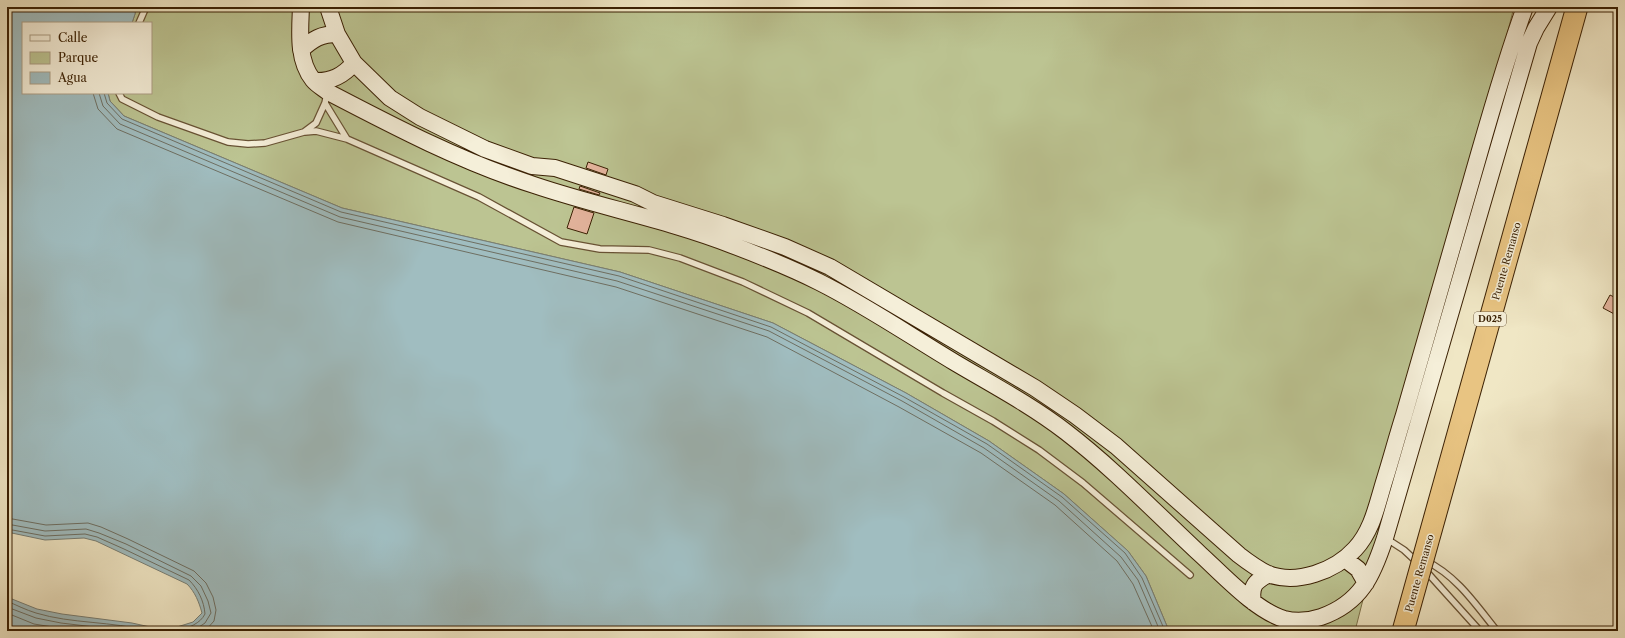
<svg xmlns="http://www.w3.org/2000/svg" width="1625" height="638" font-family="'Libre Caslon Text',serif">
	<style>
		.green { fill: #bcc492; stroke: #7c724b }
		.water { fill: #a0bdc0; stroke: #787f75 }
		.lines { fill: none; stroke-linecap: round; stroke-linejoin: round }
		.shore { stroke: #6e6f62; stroke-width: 1 }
		.building { fill: #e4b49d; stroke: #3b2104 }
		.lane-casing { stroke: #685234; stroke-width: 8 }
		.secondary-casing { stroke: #3b2104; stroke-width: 18 }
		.lane { stroke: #f5efd9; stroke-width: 5.5 }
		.secondary { stroke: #f5efd9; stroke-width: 16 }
		.highway-bridge-casing { stroke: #3b2104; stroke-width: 23; stroke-linecap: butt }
		.highway-bridge { stroke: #e8c482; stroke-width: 21 }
		.labels { text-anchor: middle; stroke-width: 3; stroke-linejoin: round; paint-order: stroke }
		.shield { fill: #f5efd9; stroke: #735f44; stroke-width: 1 }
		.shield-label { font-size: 9px; font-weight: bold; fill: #3b2104 }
		.street-label { font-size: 10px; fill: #3b2104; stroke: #f5efd9 }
	</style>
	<rect width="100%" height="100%" fill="#f0e7c5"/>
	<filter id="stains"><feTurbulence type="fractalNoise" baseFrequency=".005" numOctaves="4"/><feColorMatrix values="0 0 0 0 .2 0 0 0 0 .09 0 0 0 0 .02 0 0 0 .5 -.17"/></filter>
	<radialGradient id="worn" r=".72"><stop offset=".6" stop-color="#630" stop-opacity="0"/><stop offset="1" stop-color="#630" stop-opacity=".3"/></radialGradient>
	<!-- green -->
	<path class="green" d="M 136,7 L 1514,7 L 1355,631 L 1169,631 L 1146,576 L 1128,551 L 1064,494 L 989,441 L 906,393 L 773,323 L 620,272 L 342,208 L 124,116 L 110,101 L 108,93 L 151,93 L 151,23 L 132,23 L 135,14 Z"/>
	<!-- water -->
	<path class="water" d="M 7,7 L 136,7 L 135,14 L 132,23 L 23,23 L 23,93 L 108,93 L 110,101 L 124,116 L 342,208 L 620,272 L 773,323 L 906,393 L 989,441 L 1064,494 L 1128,551 L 1146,576 L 1169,631 L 7,631 L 7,597 L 37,609 L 62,614 L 132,623 L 164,630 L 177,627 L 193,622 L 202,613 C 199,602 195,592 187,584 L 96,541 L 84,538 L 45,540 L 7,532 Z"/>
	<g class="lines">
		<!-- shore -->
		<path class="shore" d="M 93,93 L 98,109 L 117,129 L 338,222 L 616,287 L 767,337 L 899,407 L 981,453 L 1055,505 L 1117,561 L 1133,584 L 1154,631
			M 99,93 L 103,106 L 120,124 L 340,217 L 617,281 L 769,331 L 902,401 L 984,448 L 1059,501 L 1121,557 L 1138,580 L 1160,631
			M 104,93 L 107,103 L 122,119 L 341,212 L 619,276 L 771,327 L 904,397 L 987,444 L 1062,497 L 1125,553 L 1142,578 L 1165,631
			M 7,518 L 46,525 L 88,523 L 101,527 L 128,539 L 194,571 L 206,583 L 213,597 L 216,610 L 214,621 L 205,631
			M 7,524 L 45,531 L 86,529 L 99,533 L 126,544 L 191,576 L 201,586 L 208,601 L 211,613 L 205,623 L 193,631
			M 7,529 L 45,536 L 85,534 L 97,537 L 124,549 L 189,580 C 198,589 204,601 205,614 C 200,624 189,627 179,631
			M 7,601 C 16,605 26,610 36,613 C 72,624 112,621 148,631
			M 7,607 L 36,618 L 61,623 L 128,631
			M 7,613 L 34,624 L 77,631"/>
	</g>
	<!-- building -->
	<path class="building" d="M 588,162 L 608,169 L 606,175 L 586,168 Z
		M 580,186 L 600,193 L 599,195 L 579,189 Z
		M 574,207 L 594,213 L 587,234 L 567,228 Z
		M 1610,295 L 1618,299 L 1618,316 L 1603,308 Z"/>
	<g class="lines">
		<defs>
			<path id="lane" d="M 139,23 L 146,7
				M 119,93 L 122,99 L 158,117 L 228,142 L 248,144 L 265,143 L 304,132 L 316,123 L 325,103
				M 327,94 L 325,103 L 347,139 L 479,197 L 561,242 L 600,249 L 649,250 L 680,258 L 743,282 L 808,313 L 943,393 L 993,421 L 1039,450 L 1083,483 L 1190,575
				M 305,132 L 316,131 L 347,139
				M 1387,539 L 1404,550 L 1418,563
				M 1426,561 C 1457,576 1476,605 1497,631
				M 1425,570 L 1480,631"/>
			<path id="secondary" d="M 301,7 C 300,31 297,60 313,80 C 317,85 323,88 328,92 C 395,127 462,162 534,185 C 599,207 668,220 732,245 C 761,256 791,268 819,282 C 865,305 909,335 954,362 C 991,384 1031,405 1066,432 C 1114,469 1156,513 1200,554 C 1222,574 1256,611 1284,619 C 1296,622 1309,621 1321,617 C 1361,603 1373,575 1385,538 L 1529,43 L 1536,28 L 1549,7
				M 328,7 L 337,34 L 354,63 L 390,98 L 420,117 L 485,149 L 532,166 L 555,168 L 635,194 L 653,203 L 723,225 L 785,247 L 830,267 L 1035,388 L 1075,415 L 1116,446 L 1239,555 C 1248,562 1258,569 1268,574 C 1297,585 1335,571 1355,549 C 1372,531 1377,505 1384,482 C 1391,460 1397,437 1404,415 C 1427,337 1449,259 1471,182 C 1488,123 1504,64 1525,7
				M 301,50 C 313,39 321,34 337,34
				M 314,81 C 331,82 343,76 354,63
				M 1345,559 L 1358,569 L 1366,583
				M 1253,602 C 1250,585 1256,581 1269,574"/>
		</defs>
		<!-- lane casing -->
		<use href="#lane" class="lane-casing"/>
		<!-- secondary casing -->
		<use href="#secondary" class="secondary-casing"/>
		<!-- lane -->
		<use href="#lane" class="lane"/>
		<!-- secondary -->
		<use href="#secondary" class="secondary"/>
		<defs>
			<path id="highway-bridge" d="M 1403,631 L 1577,7"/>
		</defs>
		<!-- highway-bridge casing -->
		<use href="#highway-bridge" class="highway-bridge-casing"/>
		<!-- highway-bridge -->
		<use href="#highway-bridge" class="highway-bridge"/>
	</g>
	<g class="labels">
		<!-- shield labels -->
		<rect class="shield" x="1474" y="312" width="32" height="14" rx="3"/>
		<g class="shield-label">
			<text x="1490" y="322">D025</text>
		</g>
		<!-- street labels -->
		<g class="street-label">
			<text transform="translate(1506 261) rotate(-74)" y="4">Puente Remanso</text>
			<text transform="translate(1419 573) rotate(-74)" y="4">Puente Remanso</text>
		</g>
	</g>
	<!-- margin -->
	<rect width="1625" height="638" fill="none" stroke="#f0e7c5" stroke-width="24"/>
	<rect x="8" y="8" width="1609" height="622" fill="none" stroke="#3b2104" stroke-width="2"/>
	<rect x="12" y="12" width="1601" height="614" fill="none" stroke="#3b2104"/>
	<!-- legend -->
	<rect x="22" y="22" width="130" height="72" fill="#f5efd9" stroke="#ab9d84"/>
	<rect x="30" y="35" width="20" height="6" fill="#f5efd9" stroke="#ab9d84"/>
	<text x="58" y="42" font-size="12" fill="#3b2104">Calle</text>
	<rect x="30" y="52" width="20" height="12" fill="#bcc492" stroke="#ab9d84"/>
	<text x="58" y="62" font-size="12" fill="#3b2104">Parque</text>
	<rect x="30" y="72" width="20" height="12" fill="#a0bdc0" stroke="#ab9d84"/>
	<text x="58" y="82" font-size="12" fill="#3b2104">Agua</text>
	<rect width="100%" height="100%" filter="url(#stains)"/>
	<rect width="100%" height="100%" fill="url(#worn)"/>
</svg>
